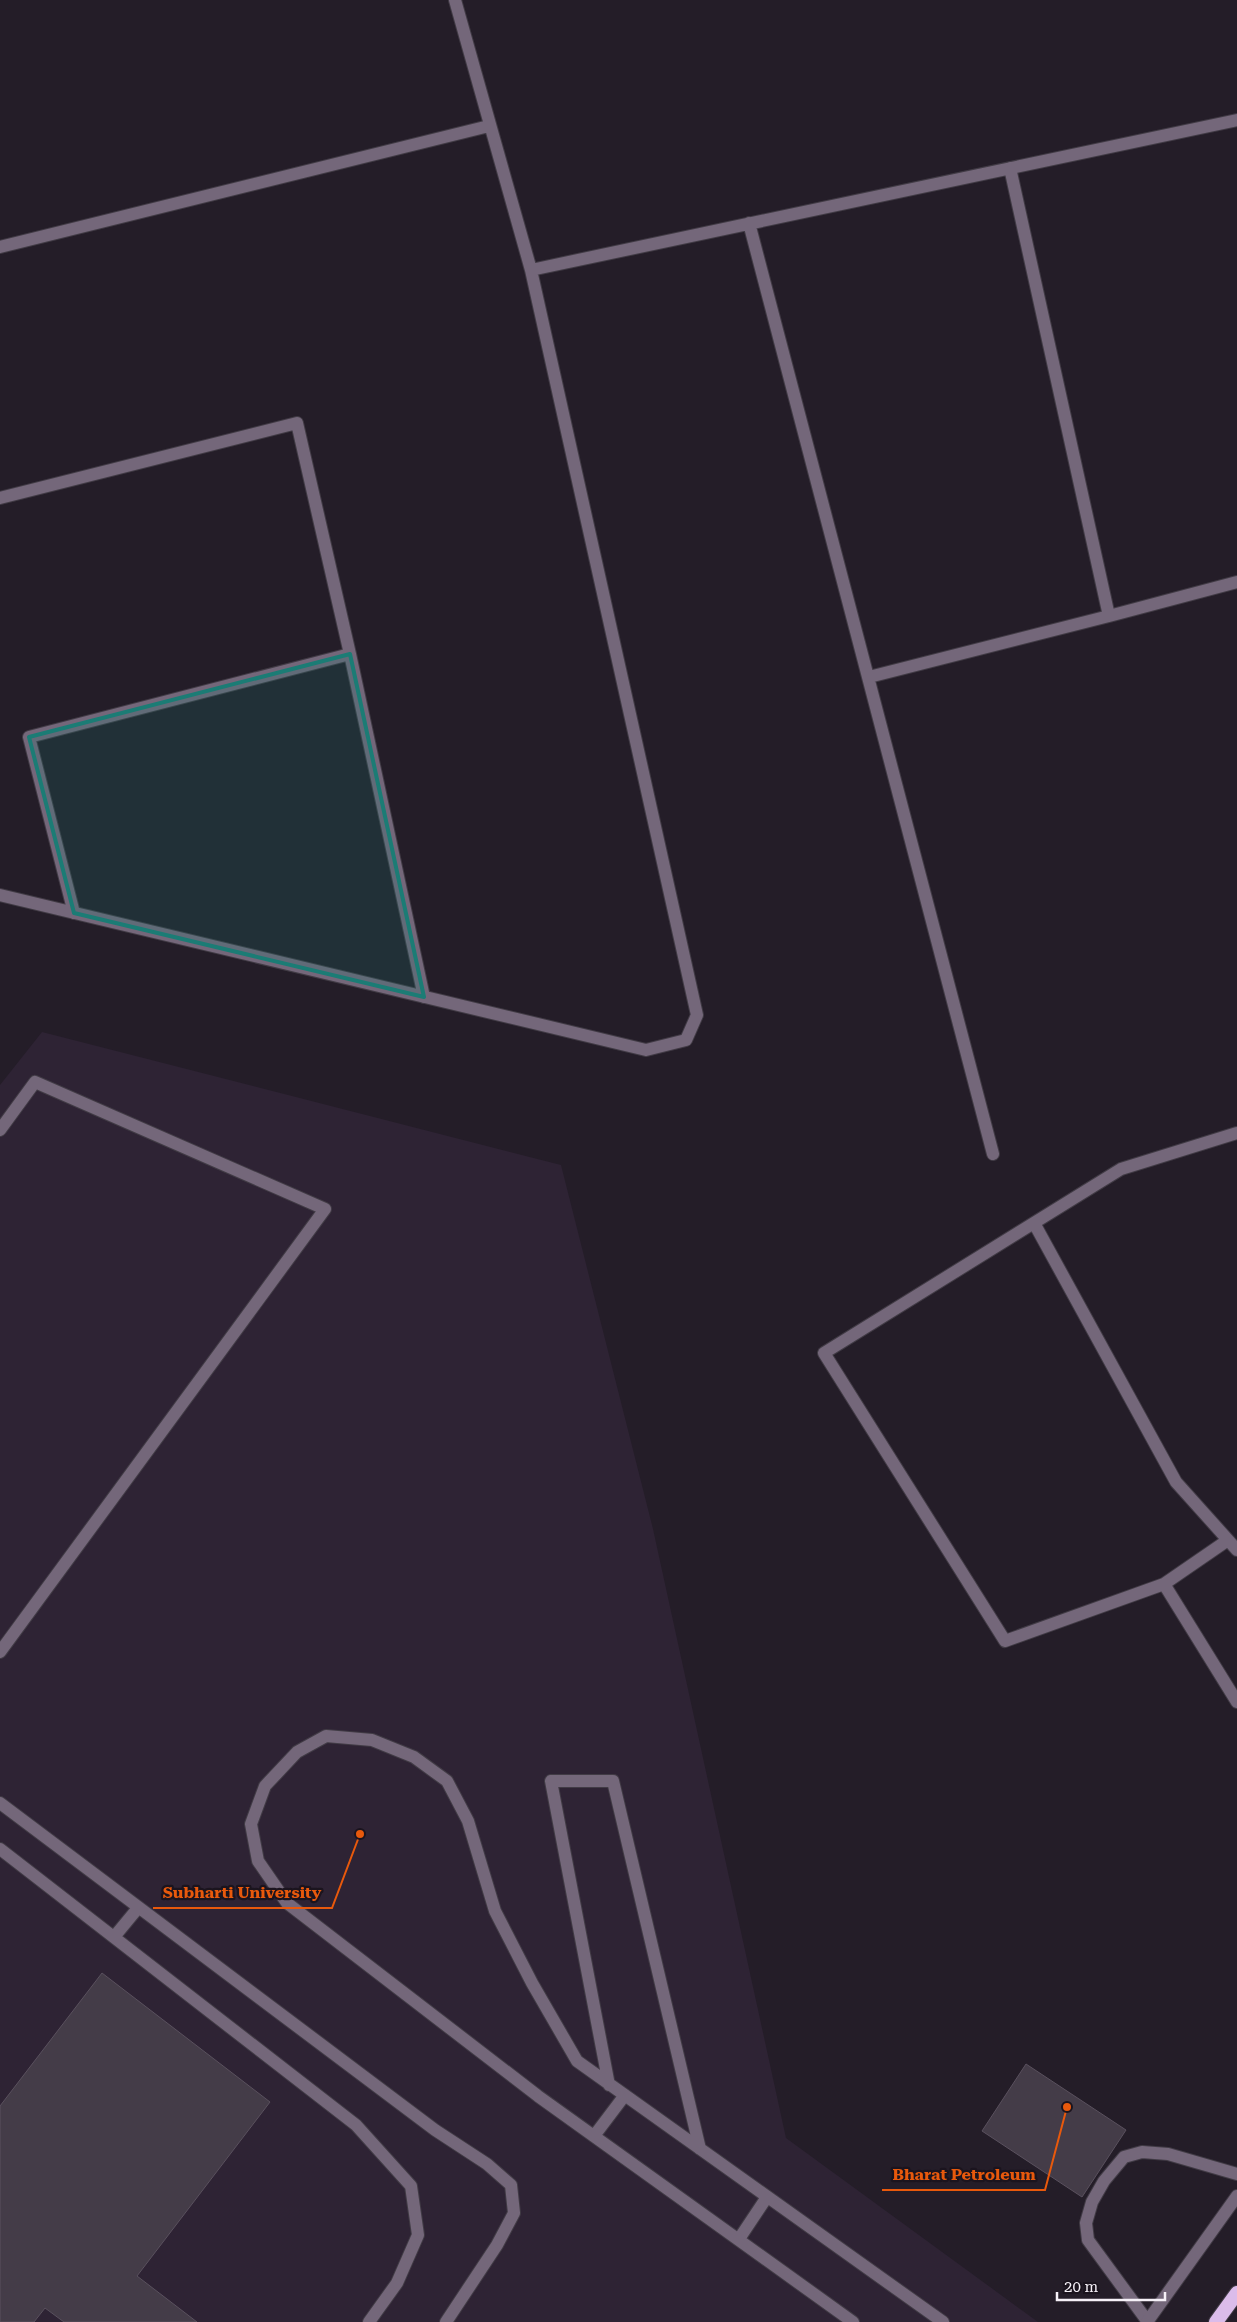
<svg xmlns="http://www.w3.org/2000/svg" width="1237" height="2322" font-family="'Roboto Serif',serif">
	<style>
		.built { fill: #2e2334 }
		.building { fill: #443c48; stroke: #5a515e }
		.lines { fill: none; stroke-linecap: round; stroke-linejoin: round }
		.service-casing { stroke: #413b45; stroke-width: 14 }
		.minor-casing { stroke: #413b45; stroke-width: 14 }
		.tertiary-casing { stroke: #413b45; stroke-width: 14 }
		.trunk-casing { stroke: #413b45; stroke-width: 16 }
		.service { stroke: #74677a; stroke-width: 12 }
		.minor { stroke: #74677a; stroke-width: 12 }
		.tertiary { stroke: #74677a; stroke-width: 12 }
		.trunk { stroke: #dbbcea; stroke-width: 14 }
		.marked { fill: #1b7c75; fill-opacity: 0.2; stroke: #1b7c75; stroke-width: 4; stroke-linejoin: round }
		.leader { fill: none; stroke: #e8590c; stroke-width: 2 }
		.callout-dot { fill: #e8590c; stroke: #1b141e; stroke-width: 2 }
		.callout-label { font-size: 16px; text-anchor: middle; font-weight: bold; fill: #e8590c; stroke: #1b141e; stroke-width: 4.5; stroke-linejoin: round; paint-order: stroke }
	</style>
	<rect width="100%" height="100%" fill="#241d28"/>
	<!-- built -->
	<path class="built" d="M 42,1032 L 561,1165 L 653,1529 L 786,2138 L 1038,2322 L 0,2322 L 0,1085 Z"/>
	<!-- building -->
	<path class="building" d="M 102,1973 L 270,2102 L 137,2276 L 197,2322 L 64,2322 L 45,2308 L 34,2322 L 0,2322 L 0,2106 Z
		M 1026,2064 L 1126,2130 L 1082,2197 L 982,2131 Z"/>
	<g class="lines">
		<defs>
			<path id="service" d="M 0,1130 L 35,1082 L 325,1209 L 0,1652
				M 0,1803 L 435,2130 L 487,2164 L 511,2185 L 514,2213 L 497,2245 L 446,2322
				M 0,1849 L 356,2125 L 411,2186 L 418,2235 L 397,2283 L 369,2322
				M 114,1937 L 138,1908
				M 609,2085 L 551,1781 L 613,1781 L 700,2149
				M 594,2136 L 625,2095
				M 739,2239 L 767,2197
				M 853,2322 L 538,2096 L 287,1903 L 258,1861 L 251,1824 L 265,1786 L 297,1752 L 326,1736 L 372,1740 L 414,1757 L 447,1781 L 468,1821 L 495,1911 L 532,1983 L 577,2061 L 943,2322
				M 1148,2322 L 1088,2240 L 1086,2223 L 1092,2202 L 1104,2181 L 1124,2157 L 1142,2152 L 1168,2154 L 1237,2174"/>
			<path id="minor" d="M 1010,168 L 1109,616 L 1237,582
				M 749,223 L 993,1154
				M 0,247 L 489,126
				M 531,270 L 1237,120
				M 0,498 L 297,423 L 350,654
				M 869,677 L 1109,616
				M 0,895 L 646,1050 L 686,1040 L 697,1015 L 531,270 L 455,0
				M 74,913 L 29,737 L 350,654 L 424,997
				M 1237,1133 L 1121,1169 L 824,1353 L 1005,1641 L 1164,1584 L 1237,1702
				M 1034,1223 L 1176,1482 L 1237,1550
				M 1164,1584 L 1228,1540"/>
			<path id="tertiary" d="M 1147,2322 L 1237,2196"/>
			<path id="trunk" d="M 1216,2322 L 1237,2293"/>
		</defs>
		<!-- service casing -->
		<use href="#service" class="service-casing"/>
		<!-- minor casing -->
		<use href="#minor" class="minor-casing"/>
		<!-- tertiary casing -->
		<use href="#tertiary" class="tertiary-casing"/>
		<!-- trunk casing -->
		<use href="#trunk" class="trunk-casing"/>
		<!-- service -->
		<use href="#service" class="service"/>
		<!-- minor -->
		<use href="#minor" class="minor"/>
		<!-- tertiary -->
		<use href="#tertiary" class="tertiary"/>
		<!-- trunk -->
		<use href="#trunk" class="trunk"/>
	</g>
	<!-- marked area -->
	<path class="marked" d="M 350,654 L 424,997 L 74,913 L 29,737 Z"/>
	<!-- callouts -->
	<path class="leader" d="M360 1834L332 1908H153M1067 2107L1045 2190H882"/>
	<g class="callout-dot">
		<circle cx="360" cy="1834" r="5"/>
		<circle cx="1067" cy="2107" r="5"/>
	</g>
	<g class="callout-label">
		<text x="242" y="1898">Subharti University</text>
		<text x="964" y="2180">Bharat Petroleum</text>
	</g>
	<!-- scale -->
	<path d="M1057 2292v8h108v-8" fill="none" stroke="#f6f1f8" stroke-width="2.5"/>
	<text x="1064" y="2292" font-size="15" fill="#f6f1f8" stroke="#1b141e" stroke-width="4" paint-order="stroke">20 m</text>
</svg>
